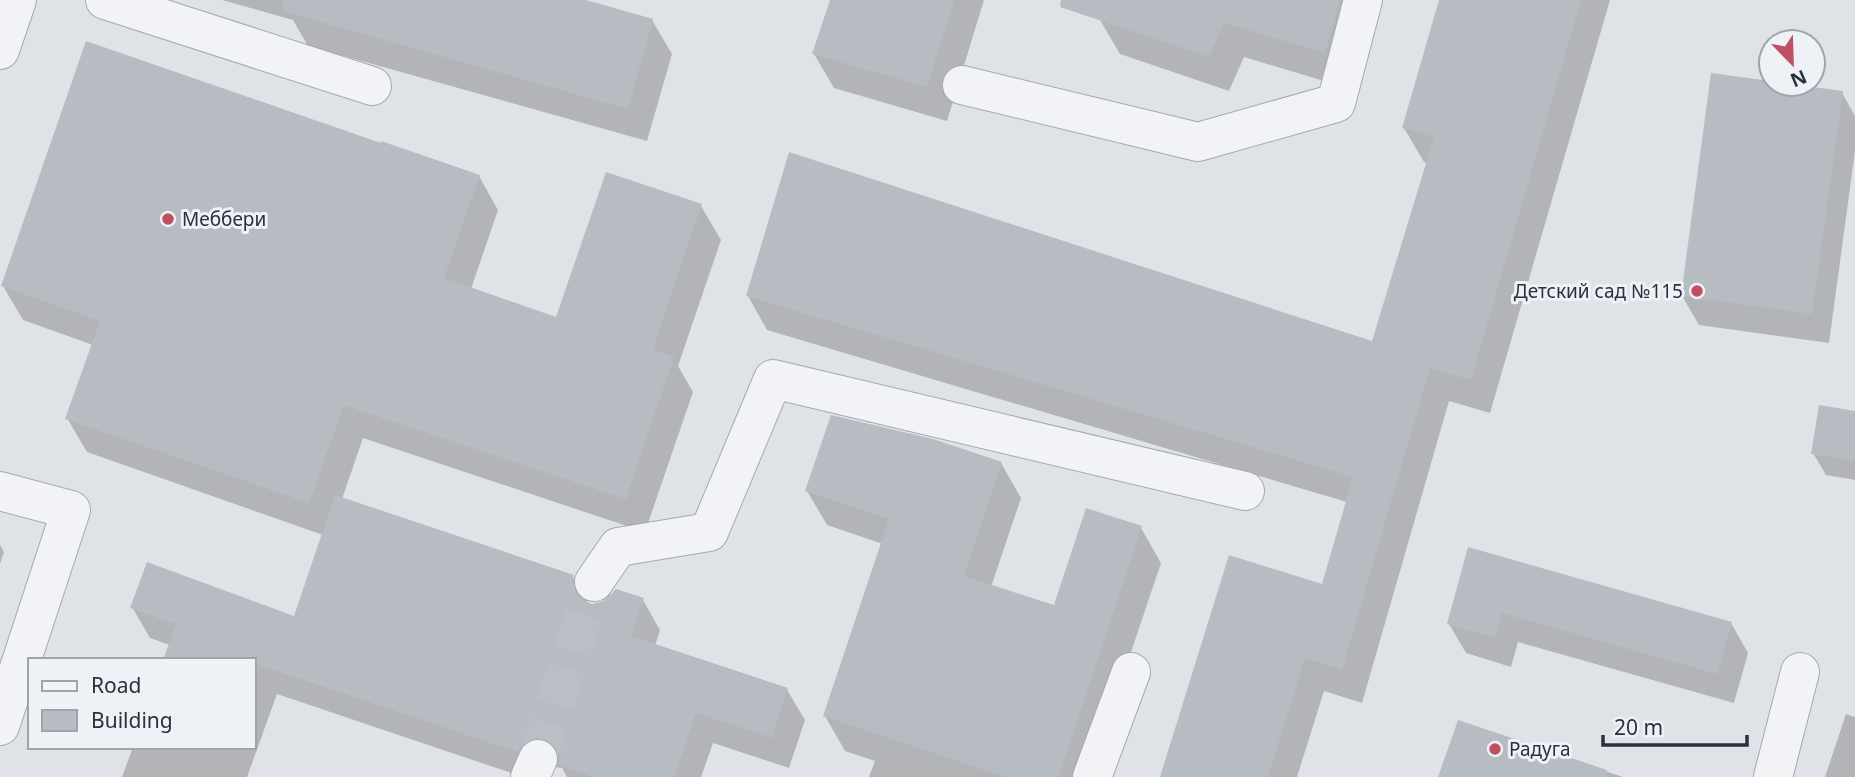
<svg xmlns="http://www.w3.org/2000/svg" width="1855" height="777" font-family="'Noto Sans',sans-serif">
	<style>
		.shadow { fill: #0003 }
		.building { fill: #b7bcc3 }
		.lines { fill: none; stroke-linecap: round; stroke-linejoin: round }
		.minor-tunnel { stroke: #bbbfc5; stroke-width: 38; stroke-dasharray: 38 19; stroke-linecap: butt }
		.minor-casing { stroke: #a5a9b0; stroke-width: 40 }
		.minor { stroke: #f1f3f6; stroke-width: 38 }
		.poi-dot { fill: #c14f62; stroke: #eef1f5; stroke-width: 2.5 }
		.labels { text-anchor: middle; stroke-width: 6; stroke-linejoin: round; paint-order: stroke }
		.poi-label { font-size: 19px; fill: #29313c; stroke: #eef1f5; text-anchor: start }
	</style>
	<rect width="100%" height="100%" fill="#dfe2e7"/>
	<!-- shadow -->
	<path class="shadow" d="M 222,0 L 580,0 L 652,20 L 672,54 L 647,141 L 308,46 L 293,20 Z
		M 832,0 L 984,0 L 947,121 L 834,88 L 814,54 Z
		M 1084,0 L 1371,0 L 1344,87 L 1244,57 L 1229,91 L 1120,54 L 1100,20 Z
		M 1441,0 L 1610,0 L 1490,413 L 1449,401 L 1362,703 L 1324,691 L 1297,777 L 1162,777 L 1324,586 L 1347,502 L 767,330 L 748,296 L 1373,343 L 1428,163 L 1424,162 L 1404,128 Z
		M 1771,83 L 1842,93 L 1855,116 L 1855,151 L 1829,343 L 1699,325 L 1682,296 Z
		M 479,176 L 498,210 L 471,289 L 557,319 L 701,206 L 721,240 L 678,366 L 693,392 L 645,532 L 363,438 L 342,499 L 573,577 L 589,605 L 643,600 L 660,630 L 655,646 L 787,690 L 805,720 L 789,768 L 713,743 L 701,777 L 567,777 L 562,768 L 554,767 L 523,777 L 277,694 L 247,777 L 122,777 L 133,747 L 254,747 L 254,660 L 170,645 L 150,638 L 132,607 L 296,618 L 323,535 L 87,452 L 67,418 L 93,345 L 23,320 L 3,286 Z
		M 1855,413 L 1855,480 L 1826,475 L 1813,453 Z
		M 1001,463 L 1021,498 L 991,587 L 1055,608 L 1141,528 L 1161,563 L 1089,777 L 869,777 L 875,761 L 845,751 L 825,716 L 883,544 L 827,525 L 807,491 Z
		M 0,545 L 4,552 L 0,564 Z
		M 1470,549 L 1731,623 L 1748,653 L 1734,703 L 1518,642 L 1511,667 L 1466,653 L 1449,624 Z
		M 1846,714 L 1855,717 L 1855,777 L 1825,777 Z
		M 1459,722 L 1623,777 L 1440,777 Z"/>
	<!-- building -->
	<path class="building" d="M 284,0 L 586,0 L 653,19 L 628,109 L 282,11 Z
		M 830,0 L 954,0 L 927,87 L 812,54 Z
		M 1061,0 L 1340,0 L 1325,53 L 1224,23 L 1209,57 L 1060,7 Z
		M 1439,0 L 1581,0 L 1471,380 L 1430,368 L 1342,670 L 1305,658 L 1268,777 L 1160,777 L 1229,555 L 1322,584 L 1353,477 L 746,296 L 789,152 L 1372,341 L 1434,137 L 1402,128 Z
		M 86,41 L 381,143 L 381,141 L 480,175 L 444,278 L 556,317 L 606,172 L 702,204 L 653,349 L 674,357 L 626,499 L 344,405 L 309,503 L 65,419 L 100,321 L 1,286 Z
		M 1711,73 L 1771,81 L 1771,84 L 1790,84 L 1843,91 L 1812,314 L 1681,296 Z
		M 1819,405 L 1855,411 L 1855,461 L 1811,454 Z
		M 831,415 L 933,439 L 1002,462 L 964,576 L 1054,605 L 1086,508 L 1142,526 L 1058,777 L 1005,777 L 823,716 L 889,519 L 805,491 Z
		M 335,495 L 574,575 L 572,581 L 575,592 L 582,600 L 592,604 L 604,601 L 616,589 L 644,598 L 631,636 L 788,688 L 772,738 L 696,713 L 674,777 L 594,777 L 558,765 L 560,756 L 556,747 L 546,739 L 536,737 L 526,741 L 517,752 L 254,663 L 254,660 L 163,660 L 176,624 L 130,608 L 147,562 L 294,616 Z
		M 1468,547 L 1732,622 L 1717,674 L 1502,613 L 1495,638 L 1447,624 Z
		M 1458,720 L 1607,770 L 1606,777 L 1438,777 Z"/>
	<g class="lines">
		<!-- minor-tunnel -->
		<path class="minor-tunnel" d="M 538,759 L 594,582"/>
		<defs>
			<path id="minor" d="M 105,0 L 372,86
				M 0,50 L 17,0
				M 962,85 L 1198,142 L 1336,103 L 1363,0
				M 0,491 L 71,510 L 0,726
				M 594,582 L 618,547 L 709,532 L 773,379 L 1245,491
				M 530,777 L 538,759
				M 1092,777 L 1131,672
				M 1773,777 L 1800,672"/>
		</defs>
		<!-- minor casing -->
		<use href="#minor" class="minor-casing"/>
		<!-- minor -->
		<use href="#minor" class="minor"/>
	</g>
	<!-- markers -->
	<g class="poi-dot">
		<circle cx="168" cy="219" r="7"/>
		<circle cx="1697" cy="291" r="7"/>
		<circle cx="1495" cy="749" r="7"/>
	</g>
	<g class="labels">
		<!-- poi labels -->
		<g class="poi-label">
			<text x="182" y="226">Меббери</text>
			<text x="1683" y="298" text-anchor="end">Детский сад №115</text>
			<text x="1509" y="756">Радуга</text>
		</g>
	</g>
	<!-- legend -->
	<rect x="28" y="658" width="228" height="91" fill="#eef1f5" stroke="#9fa4ab" stroke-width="2"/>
	<rect x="42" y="681" width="35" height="10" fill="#f1f3f6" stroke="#9fa4ab" stroke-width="2"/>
	<text x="91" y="693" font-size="21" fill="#29313c">Road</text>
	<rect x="42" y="710" width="35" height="21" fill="#b7bcc3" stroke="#9fa4ab" stroke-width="2"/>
	<text x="91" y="728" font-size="21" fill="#29313c">Building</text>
	<!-- north arrow -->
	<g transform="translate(1792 63) rotate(157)"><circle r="33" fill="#eef1f5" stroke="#9fa4ab" stroke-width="2"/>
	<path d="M0-5L12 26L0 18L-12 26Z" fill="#c14f62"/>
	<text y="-10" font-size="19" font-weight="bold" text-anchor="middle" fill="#29313c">N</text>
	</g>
	<!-- scale -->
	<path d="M1603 735v10h144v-10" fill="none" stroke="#29313c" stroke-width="3.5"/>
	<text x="1614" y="735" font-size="21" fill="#29313c" stroke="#eef1f5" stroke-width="5" paint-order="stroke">20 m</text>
</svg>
